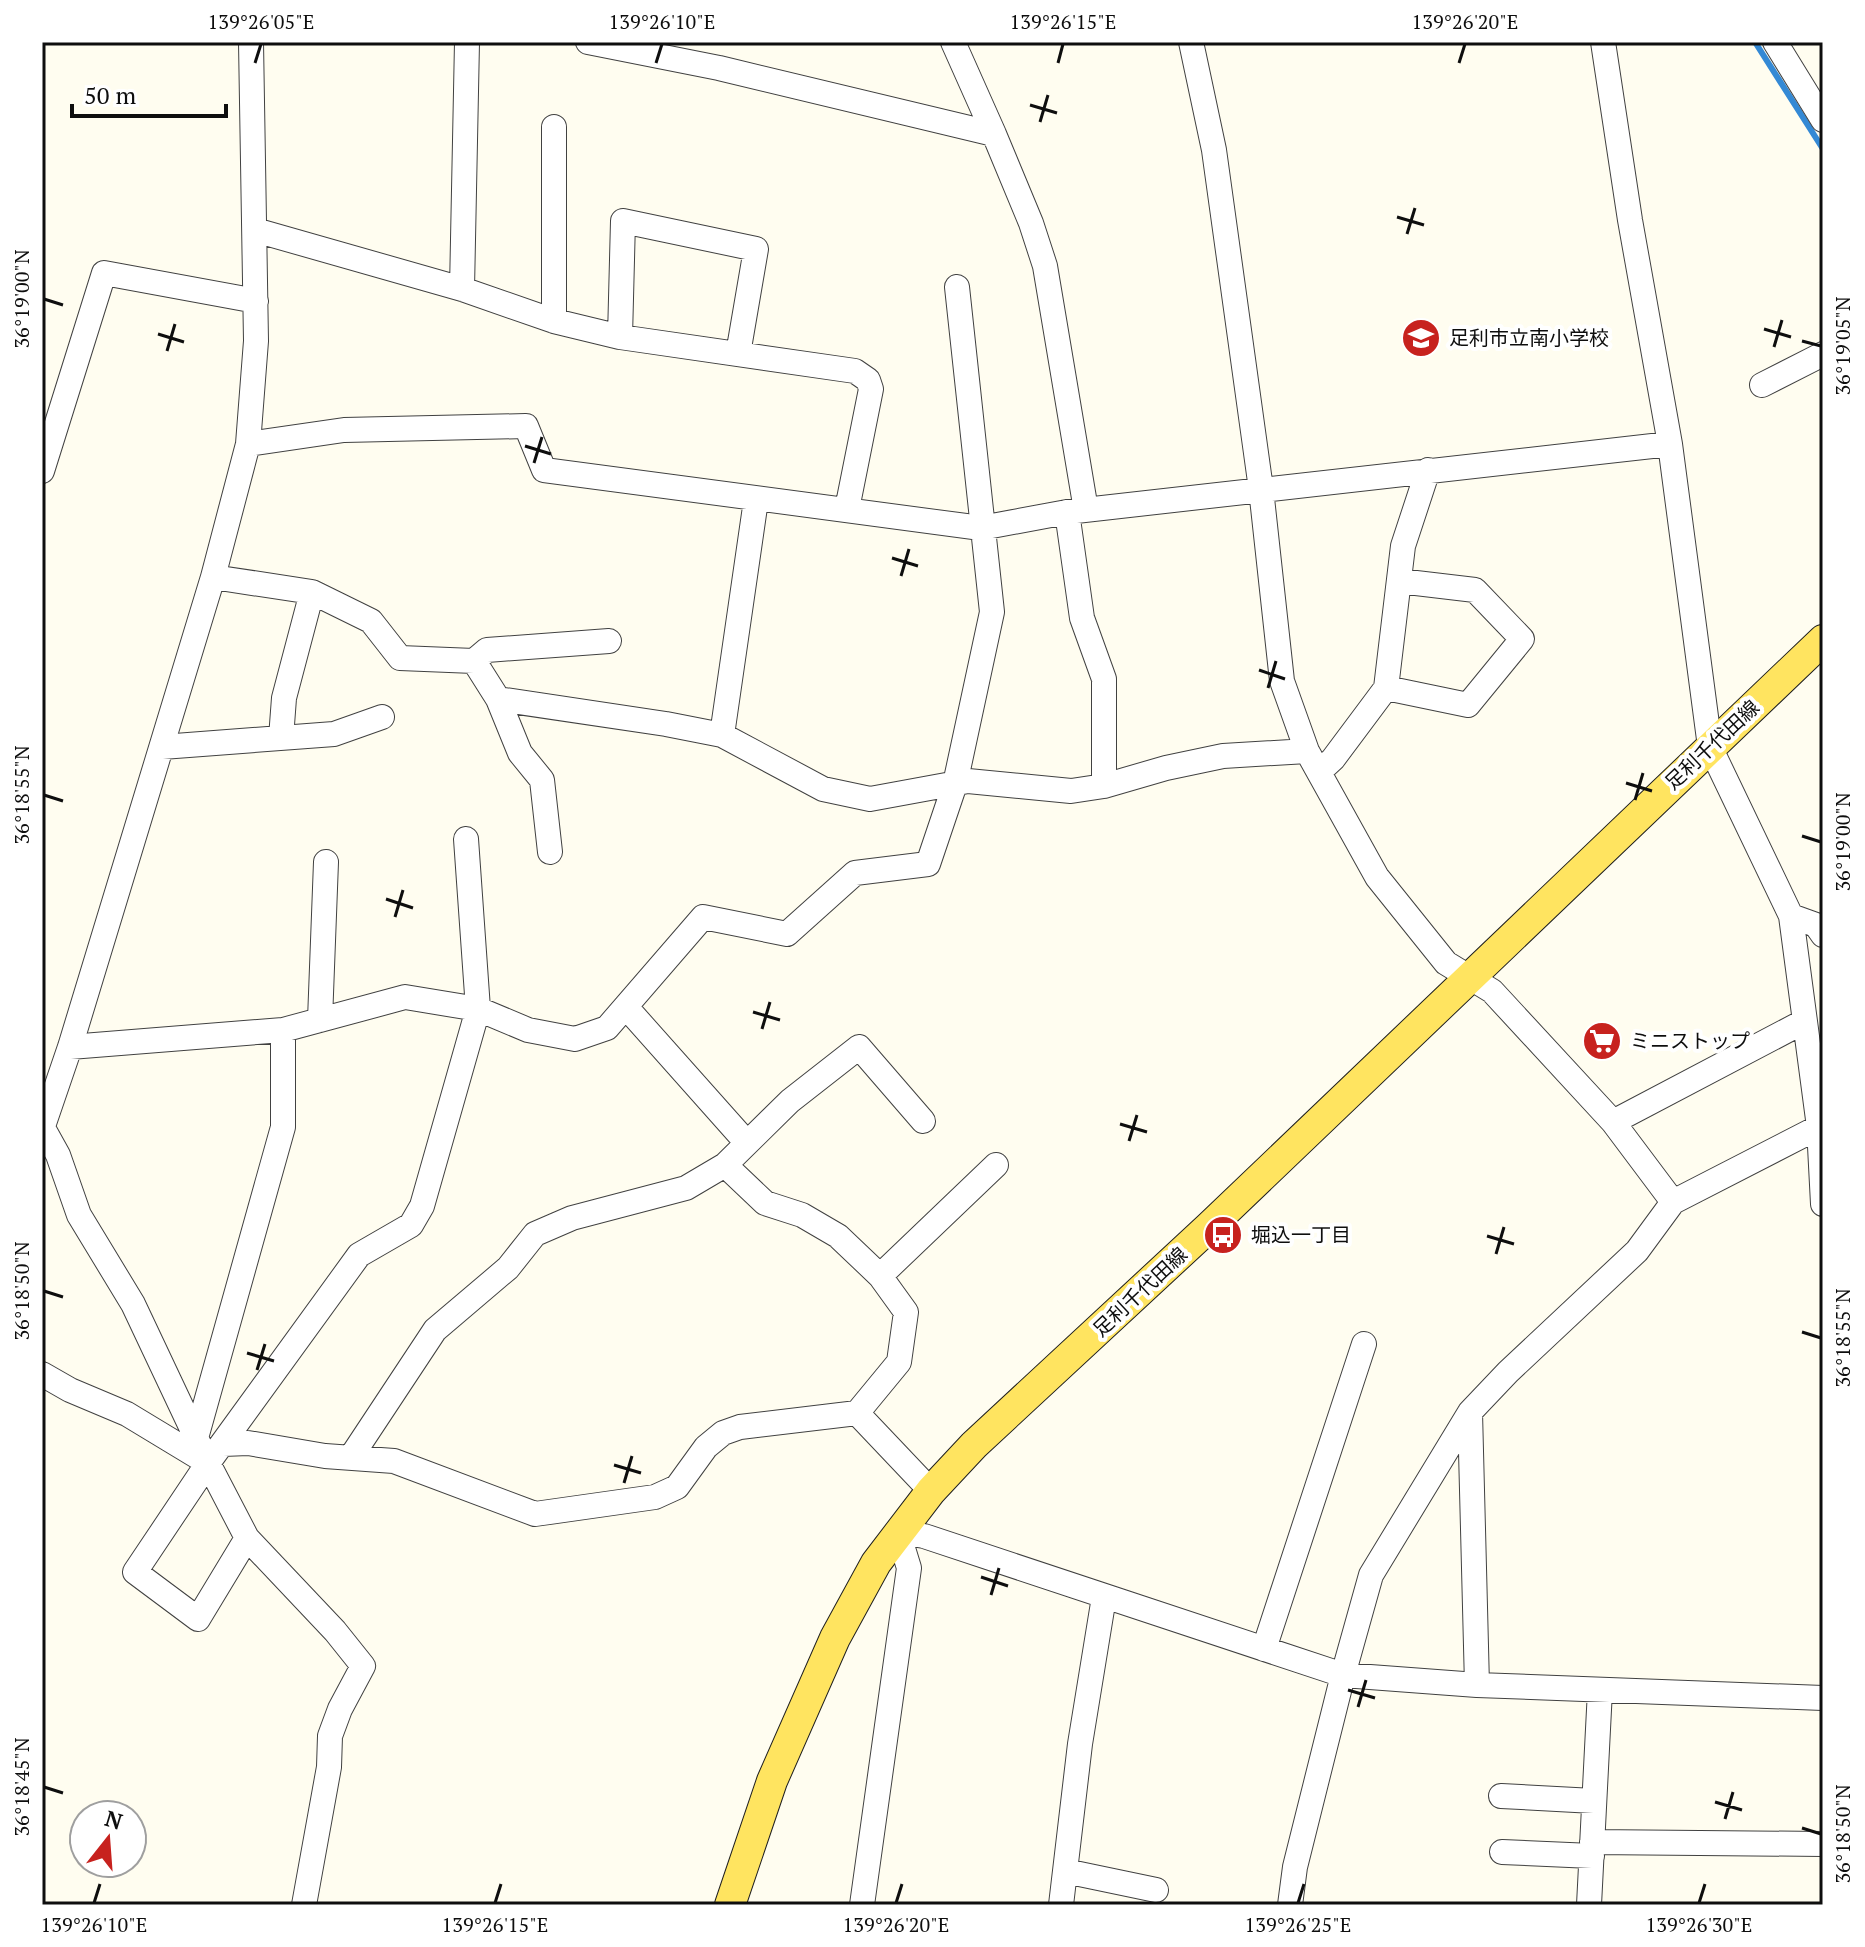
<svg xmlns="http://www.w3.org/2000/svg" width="1865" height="1947" font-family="'PT Serif','Noto Sans JP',serif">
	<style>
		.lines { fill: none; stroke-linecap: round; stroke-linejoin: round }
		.stream { stroke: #3489d5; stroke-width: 6 }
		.minor-casing { stroke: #414141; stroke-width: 26 }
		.major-casing { stroke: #1f1f1f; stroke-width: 32 }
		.minor { stroke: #fff; stroke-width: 24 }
		.major { stroke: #ffe460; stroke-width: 30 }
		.ticks { fill: none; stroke: #0e0e0e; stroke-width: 3 }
		.labels { text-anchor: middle; stroke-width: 8; stroke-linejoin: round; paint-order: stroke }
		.poi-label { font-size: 20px; fill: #0e0e0e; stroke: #fff; text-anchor: start }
		.street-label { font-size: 20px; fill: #0e0e0e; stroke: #fff }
		.neatline { fill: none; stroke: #0e0e0e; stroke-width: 3 }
		.ticks-label { font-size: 20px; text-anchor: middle; fill: #0e0e0e }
	</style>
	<rect width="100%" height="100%" fill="#fffdf0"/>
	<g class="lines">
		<!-- stream -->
		<path class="stream" d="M 1755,42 L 1823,149"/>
		<defs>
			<path id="minor" d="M 588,42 L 719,68 L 994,134
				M 953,42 L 994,134 L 1031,223 L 1045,266 L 1086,510
				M 1191,42 L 1214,150 L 1261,489 L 1282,681 L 1307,751 L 1377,877 L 1446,963 L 1492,991 L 1613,1122 L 1673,1202
				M 1603,42 L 1630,220 L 1670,444 L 1710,747 L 1791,916 L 1819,1127 L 1823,1204
				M 1775,42 L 1823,120
				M 255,230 L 462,289 L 554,321 L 620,337 L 855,371 L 868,380 L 871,389 L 847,509
				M 462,289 L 467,42
				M 554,321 L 554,127
				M 620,337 L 623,221 L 756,249 L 738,354
				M 1762,385 L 1823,354
				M 248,444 L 344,430 L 526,426 L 544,470 L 981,528 L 1067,512 L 1670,444
				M 42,471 L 104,273 L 256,301
				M 1067,512 L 1082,618 L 1104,679 L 1104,786
				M 213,577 L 312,592 L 371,621 L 400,658 L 474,661 L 498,699 L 666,724 L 722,735 L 823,789 L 870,799 L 968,781 L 1071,791 L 1104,786 L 1166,768 L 1223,756 L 1307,751
				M 474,661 L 487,650 L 609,641
				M 1386,688 L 1468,705 L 1522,639 L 1475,590 L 1399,581
				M 498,699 L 520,753 L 542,780 L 550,852
				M 722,735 L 756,500
				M 281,738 L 284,698 L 312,592
				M 162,747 L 334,734 L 382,717
				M 1320,771 L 1333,759 L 1386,688 L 1403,546 L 1428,470
				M 1791,916 L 1816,925 L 1823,935
				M 626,1007 L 747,1143
				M 320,1020 L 326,862
				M 70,1047 L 283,1030 L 405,997 L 478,1009 L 528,1030 L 575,1039 L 607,1028 L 703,917 L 787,934 L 855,873 L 928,864 L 955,784 L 992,612 L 957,287
				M 1613,1122 L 1805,1021
				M 43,1128 L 58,1155 L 79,1215 L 133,1304 L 208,1463 L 247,1538 L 335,1631 L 363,1666 L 340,1709 L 330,1736 L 329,1767 L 304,1905
				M 42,1129 L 70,1047 L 213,577 L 248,444 L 256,341 L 251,42
				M 880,1276 L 996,1165
				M 42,1374 L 70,1390 L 127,1414 L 208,1463 L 359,1255 L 411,1225 L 422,1206 L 478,1009 L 466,839
				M 1470,1412 L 1477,1685
				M 857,1413 L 931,1491
				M 196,1438 L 283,1127 L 283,1030
				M 223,1444 L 248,1443 L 325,1456 L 394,1461 L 535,1514 L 655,1497 L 677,1487 L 706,1447 L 723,1433 L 740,1427 L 857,1413 L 899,1362 L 906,1312 L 880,1276 L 838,1236 L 802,1215 L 765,1203 L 725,1165
				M 351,1457 L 435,1330 L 508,1268 L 535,1234 L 572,1218 L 686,1188 L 725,1165 L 790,1101 L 859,1047 L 923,1121
				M 208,1463 L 135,1572 L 198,1619 L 247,1538
				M 1264,1649 L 1364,1344
				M 1501,1796 L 1594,1801
				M 1592,1842 L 1823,1844
				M 1502,1852 L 1592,1856
				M 1065,1871 L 1156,1890
				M 862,1905 L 909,1568 L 898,1532 L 924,1536 L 1343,1675 L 1477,1685 L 1823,1698
				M 1061,1905 L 1080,1744 L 1104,1597
				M 1290,1905 L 1295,1867 L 1343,1675 L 1371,1575 L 1470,1412 L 1508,1372 L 1637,1251 L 1673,1202 L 1819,1127
				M 1589,1905 L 1600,1690"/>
			<path id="major" d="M 730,1905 L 772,1781 L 835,1638 L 876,1563 L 931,1491 L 974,1445 L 1209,1227 L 1823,640"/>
		</defs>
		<!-- minor casing -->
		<use href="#minor" class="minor-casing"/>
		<!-- major casing -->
		<use href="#major" class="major-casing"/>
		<!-- minor -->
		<use href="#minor" class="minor"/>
		<!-- major -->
		<use href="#major" class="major"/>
	</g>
	<!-- ticks -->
	<path class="ticks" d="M 255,63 L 261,44M 656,63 L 662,44M 1058,63 L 1063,44M 1459,63 L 1465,44M 1030,105 L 1057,113M 1040,122 L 1048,95M 1397,217 L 1424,225M 1407,234 L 1415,208M 44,299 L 63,305M 1764,329 L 1791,337M 158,334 L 184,342M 1802,341 L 1821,346M 1774,347 L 1782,320M 167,351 L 175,324M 525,446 L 551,454M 534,463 L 542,437M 892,558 L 918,566M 901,576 L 909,549M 1259,670 L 1285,679M 1268,688 L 1276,661M 1626,783 L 1652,791M 44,795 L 63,801M 1635,800 L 1643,773M 1802,836 L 1821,842M 386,899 L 413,908M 395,917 L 403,890M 753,1012 L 780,1020M 762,1029 L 770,1002M 1120,1124 L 1147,1132M 1129,1141 L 1137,1115M 1487,1236 L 1514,1244M 1496,1254 L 1504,1227M 44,1291 L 63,1297M 1802,1332 L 1821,1338M 247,1353 L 274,1361M 257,1370 L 265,1344M 614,1465 L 641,1473M 624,1483 L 632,1456M 981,1577 L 1008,1586M 991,1595 L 999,1568M 1348,1690 L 1375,1698M 1358,1707 L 1366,1680M 44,1787 L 63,1793M 1715,1802 L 1742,1810M 1725,1819 L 1733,1792M 1802,1828 L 1821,1834M 94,1903 L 100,1884M 495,1903 L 501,1884M 896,1903 L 902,1884M 1298,1903 L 1304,1884M 1699,1903 L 1705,1884"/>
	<!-- icons -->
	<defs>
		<symbol id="school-disc" viewBox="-11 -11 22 22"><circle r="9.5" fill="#c7221e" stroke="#fff"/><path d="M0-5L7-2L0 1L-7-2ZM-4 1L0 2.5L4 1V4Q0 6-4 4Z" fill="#fff"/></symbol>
		<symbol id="supermarket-disc" viewBox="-11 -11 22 22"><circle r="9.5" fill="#c7221e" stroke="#fff"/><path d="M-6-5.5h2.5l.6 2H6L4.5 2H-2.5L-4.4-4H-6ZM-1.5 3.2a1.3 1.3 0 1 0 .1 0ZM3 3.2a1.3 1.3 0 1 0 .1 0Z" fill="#fff"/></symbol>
		<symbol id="bus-disc" viewBox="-11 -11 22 22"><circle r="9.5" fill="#c7221e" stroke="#fff"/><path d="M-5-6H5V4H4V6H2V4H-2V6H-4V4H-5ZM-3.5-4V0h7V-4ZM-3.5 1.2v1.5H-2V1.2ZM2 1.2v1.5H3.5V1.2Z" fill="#fff"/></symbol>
	</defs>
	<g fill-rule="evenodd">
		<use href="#school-disc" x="1399" y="316" width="44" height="44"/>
		<use href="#supermarket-disc" x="1580" y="1019" width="44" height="44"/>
		<use href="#bus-disc" x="1201" y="1213" width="44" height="44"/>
	</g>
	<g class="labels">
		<!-- poi labels -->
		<g class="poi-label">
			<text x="1449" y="345">足利市立南小学校</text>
			<text x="1630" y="1048">ミニストップ</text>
			<text x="1251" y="1242">堀込一丁目</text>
		</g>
		<!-- street labels -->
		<g class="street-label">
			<text transform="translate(1712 745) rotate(-43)" y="7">足利千代田線</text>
			<text transform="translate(1140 1292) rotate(-43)" y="7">足利千代田線</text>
		</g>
	</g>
	<!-- border -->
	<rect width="1865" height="1947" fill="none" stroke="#ffffff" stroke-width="88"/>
	<!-- north arrow -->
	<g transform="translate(108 1839) rotate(17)"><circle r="38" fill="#ffffff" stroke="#9f9f9f" stroke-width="2"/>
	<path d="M0-6L14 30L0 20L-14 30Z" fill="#c7221e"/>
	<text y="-12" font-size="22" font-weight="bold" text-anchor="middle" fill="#0e0e0e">N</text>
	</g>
	<!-- scale -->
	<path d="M72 104v12h154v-12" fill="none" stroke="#0e0e0e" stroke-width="4"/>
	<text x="84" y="104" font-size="24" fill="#0e0e0e" stroke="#ffffff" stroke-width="6" paint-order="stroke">50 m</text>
	<rect x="44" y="44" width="1777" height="1859" class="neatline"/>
	<g class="ticks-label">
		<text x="261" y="29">139°26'05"E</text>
		<text x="662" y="29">139°26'10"E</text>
		<text x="1063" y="29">139°26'15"E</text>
		<text x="1465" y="29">139°26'20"E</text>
		<text transform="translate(22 299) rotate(-90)" y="7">36°19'00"N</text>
		<text transform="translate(1843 346) rotate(-90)" y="7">36°19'05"N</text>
		<text transform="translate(22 795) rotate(-90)" y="7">36°18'55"N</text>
		<text transform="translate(1843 842) rotate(-90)" y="7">36°19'00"N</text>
		<text transform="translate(22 1291) rotate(-90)" y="7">36°18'50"N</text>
		<text transform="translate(1843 1338) rotate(-90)" y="7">36°18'55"N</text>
		<text transform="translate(22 1787) rotate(-90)" y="7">36°18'45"N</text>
		<text transform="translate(1843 1834) rotate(-90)" y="7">36°18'50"N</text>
		<text x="94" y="1932">139°26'10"E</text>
		<text x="495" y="1932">139°26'15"E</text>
		<text x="896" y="1932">139°26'20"E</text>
		<text x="1298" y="1932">139°26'25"E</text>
		<text x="1699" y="1932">139°26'30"E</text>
	</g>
</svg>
